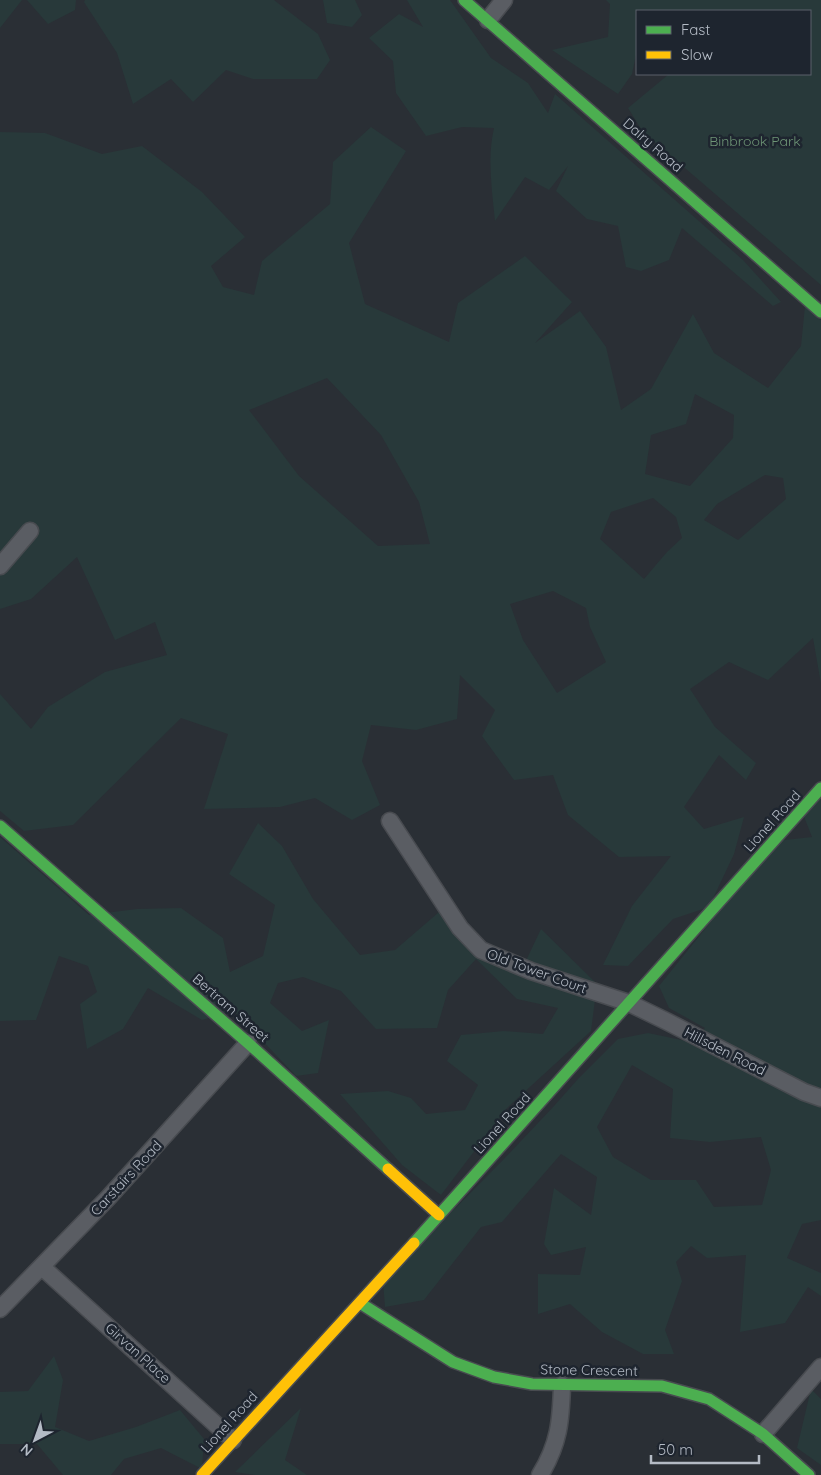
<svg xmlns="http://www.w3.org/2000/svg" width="821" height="1475" font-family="Quicksand,sans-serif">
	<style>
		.green { fill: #28393a; fill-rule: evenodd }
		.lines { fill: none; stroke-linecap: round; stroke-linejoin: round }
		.street-casing { stroke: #484b50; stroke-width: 19 }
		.fast-casing { stroke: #484b50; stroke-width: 14 }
		.slow-casing { stroke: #484b50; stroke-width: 14 }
		.street { stroke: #5a5d63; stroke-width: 16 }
		.fast { stroke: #4caf50; stroke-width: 11 }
		.slow { stroke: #ffc107; stroke-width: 11 }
		.labels { text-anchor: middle; stroke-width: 5; stroke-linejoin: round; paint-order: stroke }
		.park-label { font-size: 14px; fill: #6d9475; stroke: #1e252f }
		.street-label { font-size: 14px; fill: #b4bbc5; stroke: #1e252f }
	</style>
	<rect width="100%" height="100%" fill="#2a2f35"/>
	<!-- green -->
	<path class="green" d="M 0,0 L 22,0 L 0,28 Z
		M 27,0 L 76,0 L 75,10 L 48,24 Z
		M 85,0 L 274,0 L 318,34 L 330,60 L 317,79 L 253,79 L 226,70 L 193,102 L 171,79 L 133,104 L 117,53 L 84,2 Z
		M 323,0 L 355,0 L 362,15 L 352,27 L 327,23 Z
		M 407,0 L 450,0 L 491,58 L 528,83 L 548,113 L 555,94 L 743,260 L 781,302 L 773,306 L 682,228 L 669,260 L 641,271 L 626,267 L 618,226 L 587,219 L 556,191 L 568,166 L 549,190 L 525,177 L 495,221 C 492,190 487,158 494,128 L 462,127 L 426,136 L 396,93 L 393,61 L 369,38 L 399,14 L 423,27 Z
		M 606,0 L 821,0 L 821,285 L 643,132 L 628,108 L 669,74 L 810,74 L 810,11 L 637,11 L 637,50 L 632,74 L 618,94 L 552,50 L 608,37 L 610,4 Z
		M 371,127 L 406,151 L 349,243 L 365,304 L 449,342 L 458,303 L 525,256 L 572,302 L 535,343 L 580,311 L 606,347 L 621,410 L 651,389 L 693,314 L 714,353 L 768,388 L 801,346 L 805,306 L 821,320 L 821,684 L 813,638 L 768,680 L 729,662 L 690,689 L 715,727 L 756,763 L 746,780 L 719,755 L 684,807 L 704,829 L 744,817 L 734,854 L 709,907 L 673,919 L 628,966 L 603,965 L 632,906 L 671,856 L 619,857 L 568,815 L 553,775 L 514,780 L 482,736 L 495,710 L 460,675 L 457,719 L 416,730 L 371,725 L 362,761 L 380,805 L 352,820 L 315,798 L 280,807 L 204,809 L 228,734 L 181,718 L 73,825 L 24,831 L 0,811 L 0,694 L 31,729 L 48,707 L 105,672 L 167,655 L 155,622 L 115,640 L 77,557 L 31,599 L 0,609 L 0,132 L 45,133 L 102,154 L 142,146 L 202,192 L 245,237 L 211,266 L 223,287 L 254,295 L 262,261 L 330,204 L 333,162 ZM 327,378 L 381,435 L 419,502 L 430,544 L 378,546 L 299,476 L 249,410 ZM 695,394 L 734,415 L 733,438 L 690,486 L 645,474 L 651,435 L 686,424 ZM 765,475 L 783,478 L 786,499 L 738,540 L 704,520 L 717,504 ZM 653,498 L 676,517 L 682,538 L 667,552 L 644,579 L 600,539 L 611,512 ZM 553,591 L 586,608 L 590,627 L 606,662 L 557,693 L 523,640 L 510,604 Z
		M 821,798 L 821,1220 L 802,1224 L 787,1258 L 821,1273 L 821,1296 L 808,1287 L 785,1323 L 740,1332 L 746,1255 L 707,1258 L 691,1246 L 676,1262 L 682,1281 L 665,1330 L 674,1354 L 643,1354 L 602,1332 L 570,1304 L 538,1314 L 538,1274 L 580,1275 L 586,1247 L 551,1255 L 544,1244 L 554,1188 L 591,1215 L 597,1177 L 561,1154 L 502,1222 L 481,1227 L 424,1300 L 385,1307 L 383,1281 L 503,1160 L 554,1106 L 578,1079 L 618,1039 L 648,1033 L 691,1042 L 705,1028 L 669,1008 L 659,986 L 776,841 L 812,837 L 803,814 ZM 632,1065 L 673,1089 L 670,1138 L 710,1142 L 761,1137 L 771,1170 L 762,1205 L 714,1207 L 696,1180 L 651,1180 L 613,1157 L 597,1127 Z
		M 258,823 L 282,846 L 313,899 L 360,955 L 395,950 L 453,900 L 471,948 L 523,967 L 541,929 L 597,984 L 591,1031 L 507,1108 L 441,1195 L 402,1165 L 340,1094 L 388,1091 L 411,1098 L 426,1114 L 465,1110 L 478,1085 L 447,1061 L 461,1035 L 504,1031 L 543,1034 L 558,1008 L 517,999 L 476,959 L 448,990 L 437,1028 L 376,1029 L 341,991 L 303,977 L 278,983 L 270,1003 L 302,1031 L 329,1020 L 318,1073 L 296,1076 L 234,1011 L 202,1020 L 148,988 L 123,1029 L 87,1049 L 80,1004 L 97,992 L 88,966 L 59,956 L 36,1020 L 0,1021 L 0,837 L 89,915 L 137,909 L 181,908 L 223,938 L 230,972 L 263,956 L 275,905 L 229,874 Z
		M 54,1356 L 63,1380 L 55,1427 L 89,1441 L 136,1427 L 180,1410 L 204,1439 L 202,1469 L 161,1448 L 124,1459 L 111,1475 L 63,1475 L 37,1444 L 0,1444 L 0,1392 L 28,1391 Z
		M 811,1389 L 821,1399 L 821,1465 L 797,1448 Z
		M 301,1408 L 285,1460 L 307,1475 L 255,1475 L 235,1472 Z"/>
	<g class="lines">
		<defs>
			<path id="street" d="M 488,20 L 504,0
				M 0,566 L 30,531
				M 390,821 L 460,928 L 481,950 L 531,971 L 629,1003 L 668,1022 L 804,1092 L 821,1098
				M 42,1267 L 233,1440
				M 0,1309 L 108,1198 L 248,1043
				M 763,1434 L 821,1367
				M 540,1475 C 559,1444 561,1421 562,1385"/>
			<path id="fast" d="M 464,0 L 821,312
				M 0,826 L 248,1043 L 388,1169
				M 414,1243 L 821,788
				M 360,1303 L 453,1362 L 494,1377 L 532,1384 L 662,1386 L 709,1399 L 763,1434 L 809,1475"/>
			<path id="slow" d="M 388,1169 L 439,1215
				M 202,1475 L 414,1243"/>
		</defs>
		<!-- street casing -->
		<use href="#street" class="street-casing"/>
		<!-- fast casing -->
		<use href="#fast" class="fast-casing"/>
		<!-- slow casing -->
		<use href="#slow" class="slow-casing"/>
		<!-- street -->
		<use href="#street" class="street"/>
		<!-- fast -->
		<use href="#fast" class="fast"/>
		<!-- slow -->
		<use href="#slow" class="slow"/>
	</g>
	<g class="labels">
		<!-- park labels -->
		<g class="park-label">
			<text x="755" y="146">Binbrook Park</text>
		</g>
		<!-- street labels -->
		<g class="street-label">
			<text transform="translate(653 145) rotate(41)" y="5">Dalry Road</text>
			<text transform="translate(772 821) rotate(-48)" y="5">Lionel Road</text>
			<text transform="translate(537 971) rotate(20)" y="5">Old Tower Court</text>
			<text transform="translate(231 1008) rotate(41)" y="5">Bertram Street</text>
			<text transform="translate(725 1051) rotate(27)" y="5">Hillsden Road</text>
			<text transform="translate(502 1123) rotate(-48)" y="5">Lionel Road</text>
			<text transform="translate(126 1178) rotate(-47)" y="5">Carstairs Road</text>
			<text transform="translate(138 1353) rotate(42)" y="5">Girvan Place</text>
			<text transform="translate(589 1370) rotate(1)" y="5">Stone Crescent</text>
			<text transform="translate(229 1422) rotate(-48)" y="5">Lionel Road</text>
		</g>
	</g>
	<!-- legend -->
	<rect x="636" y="10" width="175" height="65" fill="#1e252f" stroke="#5a616b"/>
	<rect x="646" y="26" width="25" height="8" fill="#4caf50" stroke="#5a616b"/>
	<text x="681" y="35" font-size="15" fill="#b4bbc5">Fast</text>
	<rect x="646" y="51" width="25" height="8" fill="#ffc107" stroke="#5a616b"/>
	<text x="681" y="60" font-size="15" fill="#b4bbc5">Slow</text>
	<!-- north arrow -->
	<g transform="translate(35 1440) rotate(221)" stroke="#1e252f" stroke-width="4" paint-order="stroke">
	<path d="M0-4L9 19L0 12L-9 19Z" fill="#b4bbc5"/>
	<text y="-8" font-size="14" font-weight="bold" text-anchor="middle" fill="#b4bbc5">N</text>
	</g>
	<!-- scale -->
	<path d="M651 1455v8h108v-8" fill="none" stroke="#b4bbc5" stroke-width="2.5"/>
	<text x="658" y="1455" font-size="15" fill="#b4bbc5" stroke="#1e252f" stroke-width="4" paint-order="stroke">50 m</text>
</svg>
